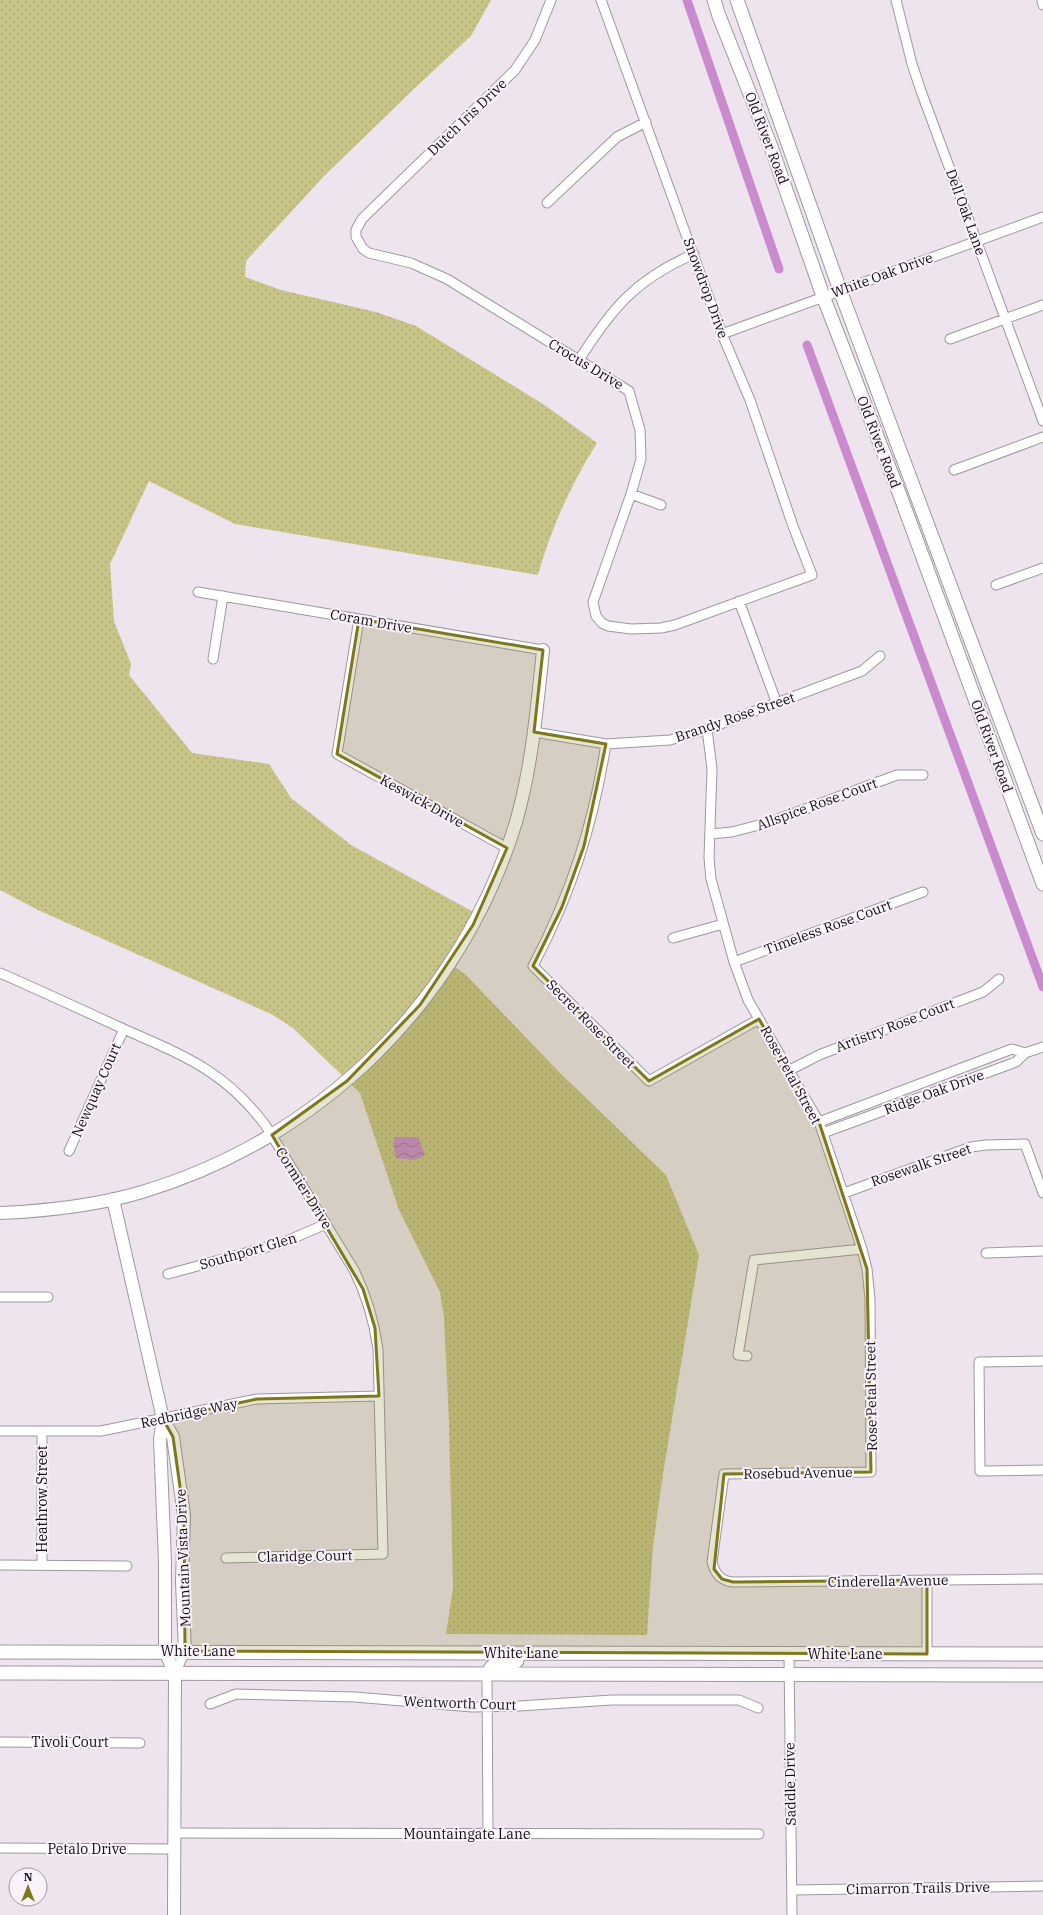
<svg xmlns="http://www.w3.org/2000/svg" width="1043" height="1915" font-family="'IBM Plex Serif',serif">
	<style>
		.grass { fill: url(#grass-dots) }
		.water { fill: url(#water-waves) }
		.lines { fill: none; stroke-linecap: round; stroke-linejoin: round }
		.canal { stroke: #ca8bce; stroke-width: 9 }
		.minor-casing { stroke: #9f979f; stroke-width: 11 }
		.tertiary-casing { stroke: #9f979f; stroke-width: 14 }
		.secondary-casing { stroke: #9f979f; stroke-width: 15 }
		.minor { stroke: #fff; stroke-width: 9 }
		.tertiary { stroke: #fff; stroke-width: 12 }
		.secondary { stroke: #fff; stroke-width: 13 }
		.marked { fill: #7f771c; fill-opacity: 0.2; stroke: #7f771c; stroke-width: 3; stroke-linejoin: round }
		.labels { text-anchor: middle; stroke-width: 4; stroke-linejoin: round; paint-order: stroke }
		.street-label { font-size: 14px; fill: #120f12; stroke: #faf2fb }
	</style>
	<defs>
		<pattern id="grass-dots" width="8" height="8" patternUnits="userSpaceOnUse"><rect width="8" height="8" fill="#c8c487"/><path d="M2 2h.1M6 6h.1" fill="none" stroke="#aba774" stroke-width="1.8" stroke-linecap="round"/></pattern>
		<pattern id="water-waves" width="16" height="10" patternUnits="userSpaceOnUse"><rect width="16" height="10" fill="#ca8bce"/><path d="M0 5q4-4 8 0t8 0" fill="none" stroke="#a370a6"/></pattern>
	</defs>
	<rect width="100%" height="100%" fill="#ede4ed"/>
	<!-- grass -->
	<path class="grass" d="M 0,0 L 491,0 L 471,36 L 417,86 L 324,176 L 246,261 L 245,277 L 281,290 L 376,312 L 416,326 L 546,406 L 597,443 C 570,486 552,526 538,575 L 235,524 L 149,481 L 110,564 L 114,621 L 131,664 L 129,675 L 192,753 L 269,764 L 291,798 L 351,845 L 479,915 L 450,964 L 465,974 L 560,1073 L 666,1175 L 699,1255 L 663,1474 L 653,1546 L 647,1635 L 446,1634 L 453,1588 L 449,1422 L 444,1318 L 440,1292 L 399,1210 L 360,1093 L 293,1028 L 271,1014 L 38,910 L 0,890 Z"/>
	<!-- water -->
	<path class="water" d="M 395,1137 L 418,1137 L 425,1155 L 415,1160 L 396,1158 L 393,1143 Z"/>
	<g class="lines">
		<!-- canal -->
		<path class="canal" d="M 687,0 L 779,269
			M 807,345 L 1043,987"/>
		<defs>
			<path id="minor" d="M 551,0 L 535,40 L 515,70 L 362,219 L 356,230 L 356,237 L 363,249 L 369,253 L 411,263 L 447,279 L 629,391 L 640,430 L 641,459 L 631,494 L 593,602 L 596,616 L 602,623 L 608,626 L 631,629 L 661,628 L 675,625 L 812,575 L 793,526 L 750,400 L 722,334 L 601,0
				M 896,0 L 912,64 L 921,91 L 1043,421
				M 1042,0 L 1043,5
				M 547,203 L 617,137 L 646,122
				M 722,334 L 1043,217
				M 950,339 L 1043,305
				M 579,360 C 612,308 636,279 694,254
				M 954,470 L 1043,437
				M 631,494 L 661,505
				M 996,585 L 1043,568
				M 198,592 L 543,650
				M 739,601 L 777,704
				M 359,619 L 337,754 L 507,848
				M 213,659 L 223,596
				M 707,729 L 712,769 L 709,858 L 711,879 L 734,962 L 748,1000 L 819,1122 L 862,1249 L 867,1269 L 870,1299 L 871,1472 L 724,1474 L 712,1562 C 715,1574 721,1581 733,1582 L 1043,1579
				M 534,732 L 606,744 L 670,740 L 707,729 L 862,671 L 880,656
				M 606,744 C 593,825 572,892 533,966 L 649,1081 L 759,1019
				M 710,834 L 732,832 L 770,822 L 897,775 L 923,775
				M 673,938 L 723,924
				M 734,962 L 923,892
				M 0,973 C 39,990 78,1008 117,1026 C 179,1054 223,1068 266,1126 L 354,1270 C 367,1296 374,1321 378,1349 L 383,1554 L 226,1558
				M 790,1070 L 819,1055 L 983,992 L 999,979
				M 819,1122 L 1012,1049 L 1025,1053
				M 823,1133 L 1016,1062 L 1025,1053 L 1043,1047
				M 69,1151 L 124,1029
				M 844,1193 L 971,1147 L 986,1145 L 1025,1144 L 1043,1193
				M 986,1253 L 1043,1251
				M 168,1274 L 282,1243 L 326,1224
				M 0,1297 L 48,1297
				M 747,1356 L 738,1355 L 754,1260 L 862,1249
				M 1043,1361 L 979,1362 L 980,1471 L 1043,1470
				M 0,1431 L 101,1431 L 257,1399 L 379,1396
				M 0,1565 L 127,1566
				M 42,1565 L 42,1432
				M 927,1580 L 927,1654
				M 789,1654 L 792,1915
				M 175,1674 L 185,1651
				M 487,1674 L 488,1834
				M 210,1704 L 236,1694 L 355,1697 L 472,1707 L 519,1706 L 612,1700 L 739,1700 L 758,1708
				M 0,1742 L 140,1743
				M 175,1833 L 759,1834
				M 0,1848 L 174,1849
				M 792,1890 L 1043,1886"/>
			<path id="tertiary" d="M 113,1199 L 163,1419 L 173,1437 L 184,1515 L 182,1582 L 185,1651
				M 0,1213 C 48,1211 95,1206 142,1192 C 320,1139 462,1000 516,822 C 532,766 537,708 543,650
				M 163,1419 L 160,1439 L 165,1563 L 165,1651 L 175,1674 L 174,1915"/>
			<path id="secondary" d="M 714,0 L 719,16 L 770,144 L 823,296 L 901,498 L 1043,884
				M 737,0 L 840,290 L 1043,834
				M 0,1652 L 1043,1654
				M 0,1673 L 1043,1675
				M 487,1674 C 495,1659 501,1661 517,1661"/>
		</defs>
		<!-- minor casing -->
		<use href="#minor" class="minor-casing"/>
		<!-- tertiary casing -->
		<use href="#tertiary" class="tertiary-casing"/>
		<!-- secondary casing -->
		<use href="#secondary" class="secondary-casing"/>
		<!-- minor -->
		<use href="#minor" class="minor"/>
		<!-- tertiary -->
		<use href="#tertiary" class="tertiary"/>
		<!-- secondary -->
		<use href="#secondary" class="secondary"/>
	</g>
	<!-- marked area -->
	<path class="marked" d="M 359,619 L 543,650 L 534,732 L 606,744 L 584,846 L 562,907 L 533,966 L 649,1081 L 759,1019 L 819,1122 L 867,1269 L 871,1472 L 724,1474 L 714,1569 L 722,1579 L 733,1582 L 927,1580 L 927,1654 L 185,1651 L 184,1515 L 173,1437 L 163,1419 L 257,1399 L 379,1396 L 375,1328 L 363,1289 L 272,1135 L 347,1081 L 420,1005 L 473,925 L 507,848 L 337,754 Z"/>
	<g class="labels">
		<!-- street labels -->
		<g class="street-label">
			<text transform="translate(467 117) rotate(-44)" y="5">Dutch Iris Drive</text>
			<text transform="translate(767 138) rotate(69)" y="5">Old River Road</text>
			<text transform="translate(966 212) rotate(70)" y="5">Dell Oak Lane</text>
			<text transform="translate(882 275) rotate(-20)" y="5">White Oak Drive</text>
			<text transform="translate(706 288) rotate(70)" y="5">Snowdrop Drive</text>
			<text transform="translate(586 364) rotate(31)" y="5">Crocus Drive</text>
			<text transform="translate(879 442) rotate(69)" y="5">Old River Road</text>
			<text transform="translate(371 621) rotate(10)" y="5">Coram Drive</text>
			<text transform="translate(735 717) rotate(-19)" y="5">Brandy Rose Street</text>
			<text transform="translate(992 746) rotate(70)" y="5">Old River Road</text>
			<text transform="translate(422 801) rotate(29)" y="5">Keswick Drive</text>
			<text transform="translate(817 804) rotate(-20)" y="5">Allspice Rose Court</text>
			<text transform="translate(828 927) rotate(-20)" y="5">Timeless Rose Court</text>
			<text transform="translate(591 1024) rotate(45)" y="5">Secret Rose Street</text>
			<text transform="translate(895 1025) rotate(-21)" y="5">Artistry Rose Court</text>
			<text transform="translate(791 1075) rotate(61)" y="5">Rose Petal Street</text>
			<text transform="translate(96 1090) rotate(-66)" y="5">Newquay Court</text>
			<text transform="translate(934 1092) rotate(-20)" y="5">Ridge Oak Drive</text>
			<text transform="translate(921 1165) rotate(-19)" y="5">Rosewalk Street</text>
			<text transform="translate(304 1188) rotate(58)" y="5">Cormier Drive</text>
			<text transform="translate(248 1251) rotate(-16)" y="5">Southport Glen</text>
			<text transform="translate(871 1396) rotate(-91)" y="5">Rose Petal Street</text>
			<text transform="translate(189 1413) rotate(-12)" y="5">Redbridge Way</text>
			<text transform="translate(798 1473) rotate(-1)" y="5">Rosebud Avenue</text>
			<text transform="translate(42 1499) rotate(-90)" y="5">Heathrow Street</text>
			<text transform="translate(305 1556) rotate(-1)" y="5">Claridge Court</text>
			<text transform="translate(183 1558) rotate(-92)" y="5">Mountain Vista Drive</text>
			<text transform="translate(888 1581) rotate(-1)" y="5">Cinderella Avenue</text>
			<text x="198" y="1656">White Lane</text>
			<text x="521" y="1658">White Lane</text>
			<text x="845" y="1659">White Lane</text>
			<text transform="translate(460 1703) rotate(2)" y="5">Wentworth Court</text>
			<text x="70" y="1747">Tivoli Court</text>
			<text transform="translate(790 1784) rotate(-91)" y="5">Saddle Drive</text>
			<text x="467" y="1839">Mountaingate Lane</text>
			<text x="87" y="1854">Petalo Drive</text>
			<text transform="translate(918 1888) rotate(-1)" y="5">Cimarron Trails Drive</text>
		</g>
	</g>
	<!-- north arrow -->
	<g transform="translate(28 1887)"><circle r="19" fill="#faf2fb" stroke="#9d979e"/>
	<path d="M0-3L7 15L0 10L-7 15Z" fill="#7f771c"/>
	<text y="-6" font-size="11" font-weight="bold" text-anchor="middle" fill="#120f12">N</text>
	</g>
</svg>
